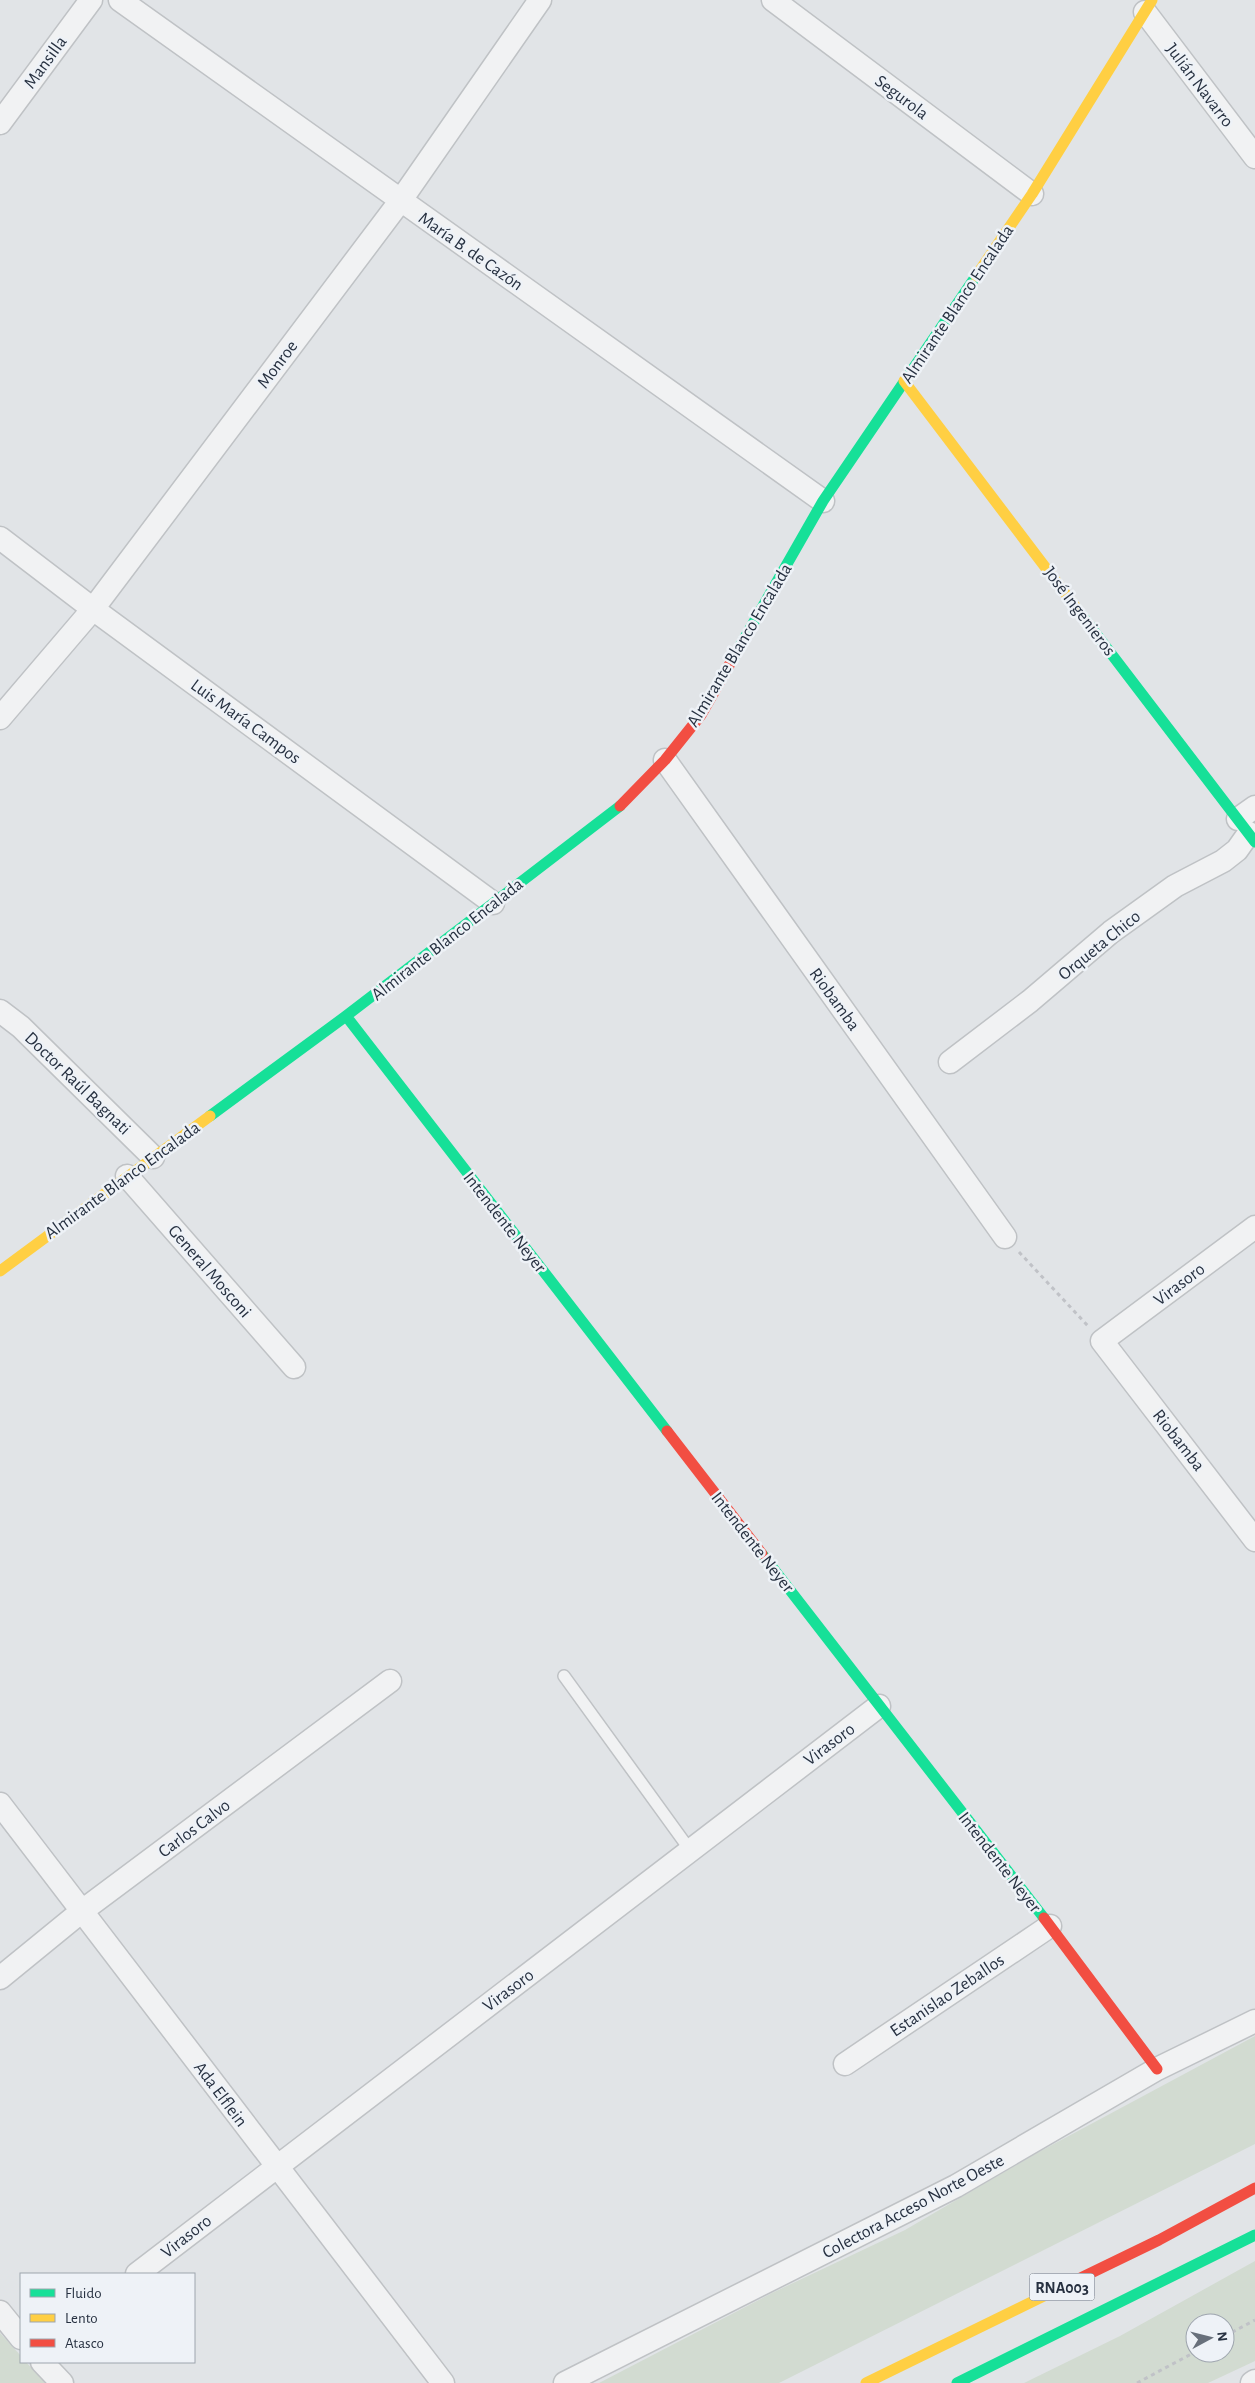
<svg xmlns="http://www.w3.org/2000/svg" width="1255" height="2383" font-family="'Alegreya Sans',sans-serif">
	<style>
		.green { fill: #d2dbd1; fill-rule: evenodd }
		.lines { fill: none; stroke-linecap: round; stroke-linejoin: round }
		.lane-casing { stroke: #bfc2c5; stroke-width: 14 }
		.street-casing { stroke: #bfc2c5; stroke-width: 25 }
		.path { stroke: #c0c2c7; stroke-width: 3; stroke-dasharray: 4 4; stroke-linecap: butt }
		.lane { stroke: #f1f2f3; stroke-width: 11 }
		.street { stroke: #f1f2f3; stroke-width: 22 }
		.fast { stroke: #16e098; stroke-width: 11 }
		.slow { stroke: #ffcf43; stroke-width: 11 }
		.jam { stroke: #f24e42; stroke-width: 11 }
		.labels { text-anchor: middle; stroke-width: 5; stroke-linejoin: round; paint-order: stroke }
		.shield { fill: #eef2f7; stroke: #636b78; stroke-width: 1 }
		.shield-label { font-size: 16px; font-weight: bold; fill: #273141 }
		.street-label { font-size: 18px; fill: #273141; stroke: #eef2f7 }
	</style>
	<rect width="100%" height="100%" fill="#e1e4e7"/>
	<!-- green -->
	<path class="green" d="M 1255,2036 L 1255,2144 L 779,2383 L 599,2383 L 772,2293 L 905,2230 L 1037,2153 Z
		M 1255,2261 L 1255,2361 L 1208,2383 L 1024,2383 L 1120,2336 ZM 1195,2323 L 1225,2323 L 1225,2353 L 1195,2353 Z
		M 0,2333 L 21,2356 L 21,2362 L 26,2362 L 45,2383 L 0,2383 Z"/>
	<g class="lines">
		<defs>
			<path id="lane" d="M 564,1676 L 690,1850"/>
			<path id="street" d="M 120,0 L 823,501
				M 773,0 L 1032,194
				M 1145,12 L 1255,157
				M 0,123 L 91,0
				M 0,538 L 93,609 L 493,903
				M 0,718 L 93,609 L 401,200 L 540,0
				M 665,760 L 1005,1237
				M 1238,819 L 1255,807
				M 0,1011 L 21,1027 L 153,1157
				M 950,1062 L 1030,1001 L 1111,932 L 1175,886 L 1223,861 L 1237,850 L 1249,833
				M 127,1176 L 294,1367
				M 1255,1227 L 1102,1341 L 1255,1540
				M 0,1804 L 443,2383
				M 0,1978 L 82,1911 L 390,1681
				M 845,2064 L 1050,1926
				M 137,2274 L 879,1706
				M 0,2312 L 21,2338
				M 42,2362 L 62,2383
				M 565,2383 L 956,2186 L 1157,2069 L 1255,2021
				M 1252,2383 L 1255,2381"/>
		</defs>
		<!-- lane casing -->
		<use href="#lane" class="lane-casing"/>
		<!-- street casing -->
		<use href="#street" class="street-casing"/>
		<!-- path -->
		<path class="path" d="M 1019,1252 L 1088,1326
			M 1225,2336 L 1255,2320
			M 1137,2383 L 1195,2352"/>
		<!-- lane -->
		<use href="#lane" class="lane"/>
		<!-- street -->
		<use href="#street" class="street"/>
		<!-- fast -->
		<path class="fast" d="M 1077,609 L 1255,842
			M 731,662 L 823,501 L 976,276
			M 346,1016 L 667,1431
			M 210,1116 L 346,1016 L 620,806
			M 762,1554 L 1044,1918
			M 957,2383 L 1255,2235"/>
		<!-- slow -->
		<path class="slow" d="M 976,276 L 1032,194 L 1152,0
			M 904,381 L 1077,609
			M 0,1271 L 210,1116
			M 866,2383 L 1060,2288"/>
		<!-- jam -->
		<path class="jam" d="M 620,806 L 665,760 L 701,715 L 731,662
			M 667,1431 L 762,1554
			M 1044,1918 L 1157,2069
			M 1060,2288 L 1159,2240 L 1255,2188"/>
	</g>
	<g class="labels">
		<!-- shield labels -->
		<rect class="shield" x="1029.5" y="2273.5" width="65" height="27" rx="4"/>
		<g class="shield-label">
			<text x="1062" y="2293">RNA003</text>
		</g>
		<!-- street labels -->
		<g class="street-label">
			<text transform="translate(45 62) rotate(-54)" y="6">Mansilla</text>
			<text transform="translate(1200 85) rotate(53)" y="6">Julián Navarro</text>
			<text transform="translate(902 97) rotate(37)" y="6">Segurola</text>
			<text transform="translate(471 251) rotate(35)" y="6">María B. de Cazón</text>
			<text transform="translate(957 304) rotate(-56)" y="6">Almirante Blanco Encalada</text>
			<text transform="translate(277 364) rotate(-53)" y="6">Monroe</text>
			<text transform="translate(1080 611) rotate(53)" y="6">José Ingenieros</text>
			<text transform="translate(739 645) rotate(-59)" y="6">Almirante Blanco Encalada</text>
			<text transform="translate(246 721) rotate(36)" y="6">Luis María Campos</text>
			<text transform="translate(447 939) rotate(-38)" y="6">Almirante Blanco Encalada</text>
			<text transform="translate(1099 945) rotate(-39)" y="6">Orqueta Chico</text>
			<text transform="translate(835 999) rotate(54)" y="6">Riobamba</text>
			<text transform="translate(78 1083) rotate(44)" y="6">Doctor Raúl Bagnati</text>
			<text transform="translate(122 1180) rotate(-36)" y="6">Almirante Blanco Encalada</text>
			<text transform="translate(505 1222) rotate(52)" y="6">Intendente Neyer</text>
			<text transform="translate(210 1271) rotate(49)" y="6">General Mosconi</text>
			<text transform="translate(1179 1284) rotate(-37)" y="6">Virasoro</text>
			<text transform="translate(1179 1440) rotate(52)" y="6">Riobamba</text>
			<text transform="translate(753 1542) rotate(52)" y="6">Intendente Neyer</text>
			<text transform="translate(829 1744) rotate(-37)" y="6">Virasoro</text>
			<text transform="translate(194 1828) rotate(-37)" y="6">Carlos Calvo</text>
			<text transform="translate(1000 1862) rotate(52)" y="6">Intendente Neyer</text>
			<text transform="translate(508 1990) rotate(-37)" y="6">Virasoro</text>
			<text transform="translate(947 1995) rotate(-34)" y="6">Estanislao Zeballos</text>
			<text transform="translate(221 2094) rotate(53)" y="6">Ada Elflein</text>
			<text transform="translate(913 2206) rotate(-28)" y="6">Colectora Acceso Norte Oeste</text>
			<text transform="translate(186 2236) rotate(-38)" y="6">Virasoro</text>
		</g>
	</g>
	<!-- legend -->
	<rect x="20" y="2273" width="175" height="90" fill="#eef2f7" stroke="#9ea5ae"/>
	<rect x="30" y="2289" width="25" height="8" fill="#16e098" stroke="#9ea5ae"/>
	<text x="65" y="2298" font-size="15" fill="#273141">Fluido</text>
	<rect x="30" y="2314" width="25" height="8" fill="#ffcf43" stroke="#9ea5ae"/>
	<text x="65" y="2323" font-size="15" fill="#273141">Lento</text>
	<rect x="30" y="2339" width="25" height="8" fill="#f24e42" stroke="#9ea5ae"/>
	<text x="65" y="2348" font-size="15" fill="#273141">Atasco</text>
	<!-- north arrow -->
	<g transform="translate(1210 2338) rotate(83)"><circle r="24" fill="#eef2f7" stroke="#9ea5ae"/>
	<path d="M0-4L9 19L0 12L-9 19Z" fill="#68707b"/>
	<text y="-8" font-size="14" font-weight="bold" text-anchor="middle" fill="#273141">N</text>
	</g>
</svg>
